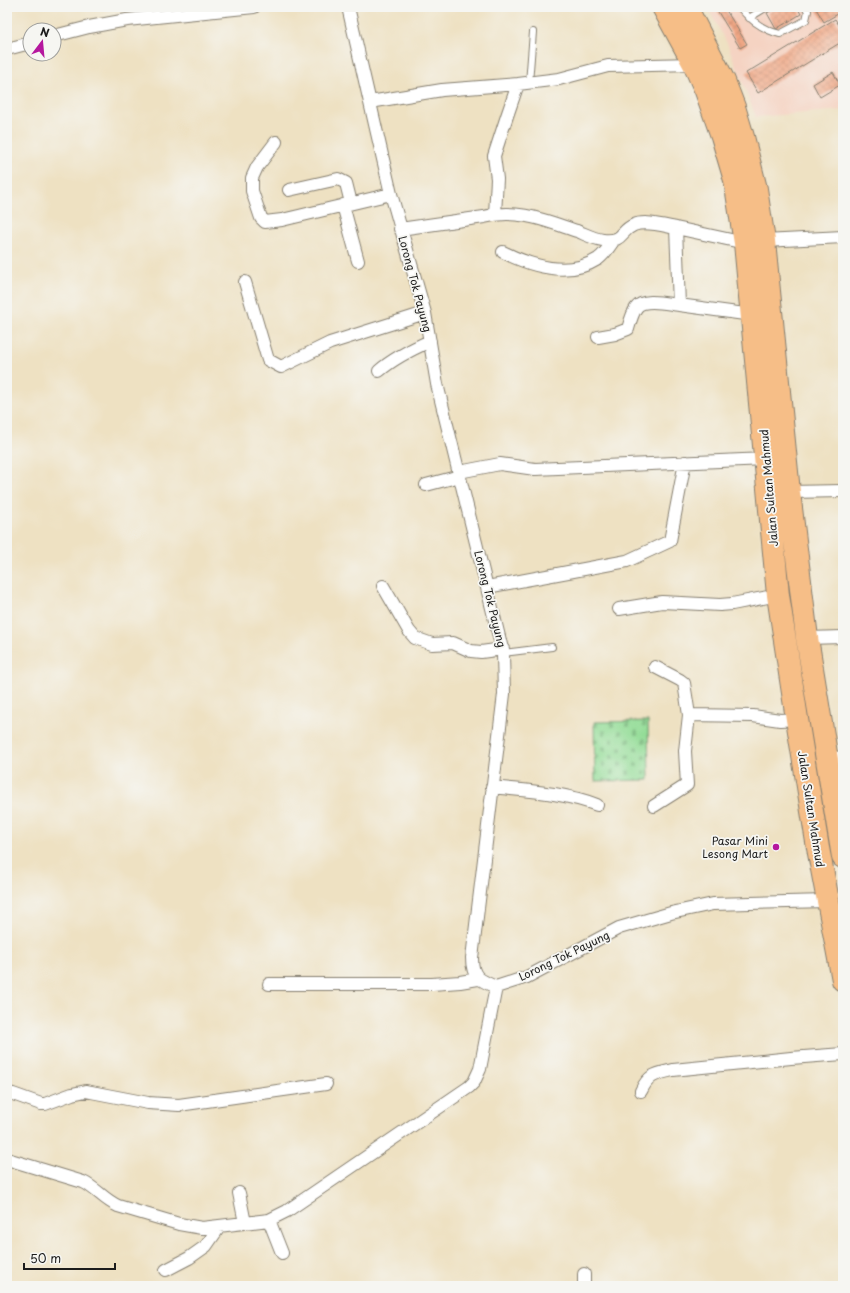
<svg xmlns="http://www.w3.org/2000/svg" width="850" height="1293" font-family="'Playpen Sans',sans-serif">
	<style>
		.built { fill: #f5d3c2 }
		.cemetery { fill: url(#cemetery-stones); stroke: #587c5a }
		.building { fill: url(#building-cross-hatch) }
		.lines { fill: none; stroke-linecap: round; stroke-linejoin: round }
		.lane-casing { stroke: #857e6f; stroke-width: 8 }
		.street-casing { stroke: #857e6f; stroke-width: 14 }
		.highway-casing { stroke: #857e6f; stroke-width: 24 }
		.lane { stroke: #fff; stroke-width: 6 }
		.street { stroke: #fff; stroke-width: 12 }
		.highway { stroke: #f6be87; stroke-width: 22 }
		.poi-dot { fill: #b5179e; stroke: #f6f6f2; stroke-width: 1.5 }
		.labels { text-anchor: middle; stroke-width: 3.5; stroke-linejoin: round; paint-order: stroke }
		.street-label { font-size: 11px; fill: #1c1c1c; stroke: #f6f6f2 }
		.poi-label { font-size: 11px; fill: #1c1c1c; stroke: #f6f6f2; text-anchor: end }
	</style>
	<defs>
		<pattern id="cemetery-stones" width="16" height="16" patternUnits="userSpaceOnUse"><rect width="16" height="16" fill="#94dd98"/><path d="M2 7V4a2 2 0 0 1 4 0v3zM10 15v-3a2 2 0 0 1 4 0v3z" fill="#7fbd82"/></pattern>
		<pattern id="building-cross-hatch" width="8" height="8" patternUnits="userSpaceOnUse"><rect width="8" height="8" fill="#f0a785"/><path d="M0 0l8 8M0 8l8-8" fill="none" stroke="#cd8f72"/></pattern>
	</defs>
	<rect width="100%" height="100%" fill="#f6f6f2"/>
	<filter id="ink" filterUnits="userSpaceOnUse"><feTurbulence type="fractalNoise" baseFrequency=".025" numOctaves="2"/><feDisplacementMap in="SourceGraphic" scale="8" xChannelSelector="R" yChannelSelector="G"/><feConvolveMatrix kernelMatrix="1 2 1 2 8 2 1 2 1" color-interpolation-filters="sRGB"/></filter>
	<filter id="wash" filterUnits="userSpaceOnUse"><feTurbulence type="fractalNoise" baseFrequency=".012" numOctaves="4" result="noise"/><feDisplacementMap in="SourceGraphic" scale="16" xChannelSelector="R" yChannelSelector="G"/><feGaussianBlur stdDeviation="0.9" result="paint"/><feColorMatrix in="noise" values="0 0 0 0 0 0 0 0 0 0 0 0 0 0 0 0 0 1.4 0 .05"/><feComposite in="paint" operator="in"/></filter>
	<g filter="url(#wash)">
		<rect width="100%" height="100%" fill="#eee1c2"/>
		<!-- built -->
		<path class="built" d="M 707,7 L 843,7 L 843,110 L 756,117 L 727,43 Z"/>
		<!-- cemetery -->
		<path class="cemetery" d="M 648,721 L 649,780 L 595,781 L 594,722 Z"/>
		<g id="blocks">
			<!-- building -->
			<path class="building" d="M 715,7 L 724,7 L 747,44 L 740,48 Z
				M 778,7 L 797,7 L 801,14 L 776,29 L 767,13 Z
				M 815,7 L 843,7 L 843,11 L 824,22 Z
				M 835,19 L 843,31 L 843,41 L 758,93 L 746,73 Z
				M 833,72 L 840,85 L 820,97 L 813,84 Z"/>
		</g>
	</g>
	<g filter="url(#ink)">
		<use href="#blocks" fill-opacity="0" stroke="#857e6f" stroke-width="1"/>
		<g class="lines">
			<defs>
				<path id="lane" d="M 739,7 C 750,20 763,30 780,34 L 806,20 L 808,11 L 805,7
					M 749,18 L 767,7
					M 529,83 L 533,32
					M 503,653 L 552,647"/>
				<path id="street" d="M 348,7 L 391,194 L 425,313 L 437,384 L 503,653 L 504,694 L 472,958 C 472,977 479,980 496,987 L 527,977 L 619,928 L 671,913 L 713,904 L 827,901
					M 54,36 L 89,27 L 127,20 L 254,7
					M 7,49 L 30,43
					M 370,102 L 442,90 L 518,84 L 559,79 L 608,66 L 694,64
					M 276,142 L 257,167 L 252,178 L 252,191 L 261,218 L 265,222 L 282,220 L 391,194
					M 289,190 L 338,179 L 346,183 L 351,203
					M 343,205 L 358,261
					M 495,214 L 497,179 L 494,156 L 507,116 L 518,84
					M 676,228 L 745,243
					M 400,229 L 484,217 C 517,208 546,221 577,231 C 585,234 594,239 603,240 C 625,242 619,231 634,225 C 645,220 665,226 676,228 L 679,305 L 752,315
					M 764,241 L 843,237
					M 503,252 C 531,266 568,278 598,259 C 605,254 609,247 614,240
					M 245,282 L 268,360 L 281,367 L 330,343 L 425,313
					M 598,337 L 615,334 L 628,329 C 630,322 632,314 636,308 C 643,297 668,304 679,305
					M 379,371 C 394,358 412,349 430,341
					M 459,472 L 500,464 L 535,469 L 766,459
					M 426,485 L 460,476
					M 789,492 L 843,491
					M 383,586 L 409,631 L 415,638 L 432,644 L 453,643 L 471,651 L 481,652 L 503,649
					M 487,587 L 627,561 L 670,541 L 685,462
					M 619,609 L 662,602 L 720,605 L 732,604 L 778,595
					M 807,638 L 843,637
					M 655,667 L 680,680 L 684,683 L 689,715 L 753,716 L 780,720 L 797,719
					M 827,757 L 843,758
					M 492,787 C 527,791 563,792 597,805
					M 654,806 L 687,785 L 685,751 L 689,715
					M 269,984 L 432,984 L 460,982 L 478,979
					M 641,1091 C 649,1074 656,1074 673,1070 L 791,1058 L 843,1054
					M 7,1093 L 13,1094 L 41,1104 L 45,1104 L 72,1094 L 86,1091 L 148,1103 L 179,1105 L 326,1084
					M 7,1159 L 83,1182 C 96,1188 104,1200 118,1206 L 179,1224 L 202,1228 L 269,1220 L 287,1211 L 469,1087 L 474,1082 L 480,1069 L 496,987
					M 239,1193 L 245,1223
					M 269,1220 L 282,1253
					M 166,1270 L 189,1258 L 206,1246 L 220,1226
					M 584,1274 L 584,1286"/>
				<path id="highway" d="M 663,7 L 694,64 L 706,91 L 722,136 L 735,180 L 745,243 L 778,595 L 797,719 L 818,848 L 843,980
					M 686,7 L 724,81 L 734,107 L 743,137 L 756,189 L 764,241 L 789,492 L 807,638 L 843,857"/>
			</defs>
			<!-- lane casing -->
			<use href="#lane" class="lane-casing"/>
			<!-- street casing -->
			<use href="#street" class="street-casing"/>
			<!-- highway casing -->
			<use href="#highway" class="highway-casing"/>
			<!-- lane -->
			<use href="#lane" class="lane"/>
			<!-- street -->
			<use href="#street" class="street"/>
			<!-- highway -->
			<use href="#highway" class="highway"/>
		</g>
	</g>
	<!-- markers -->
	<circle class="poi-dot" cx="776" cy="847" r="4"/>
	<g class="labels">
		<!-- street labels -->
		<g class="street-label">
			<text transform="translate(415 284) rotate(75)" y="4">Lorong Tok Payung</text>
			<text transform="translate(769 488) rotate(-95)" y="4">Jalan Sultan Mahmud</text>
			<text transform="translate(490 599) rotate(76)" y="4">Lorong Tok Payung</text>
			<text transform="translate(811 809) rotate(81)" y="4">Jalan Sultan Mahmud</text>
			<text transform="translate(564 956) rotate(-26)" y="4">Lorong Tok Payung</text>
		</g>
		<!-- poi labels -->
		<g class="poi-label">
			<text x="768" y="845">Pasar Mini<tspan x="768" dy="13">Lesong Mart</tspan></text>
		</g>
	</g>
	<!-- margin -->
	<rect width="850" height="1293" fill="none" stroke="#f6f6f2" stroke-width="24"/>
	<!-- north arrow -->
	<g transform="translate(42 42) rotate(16)"><circle r="19" fill="#f6f6f2" stroke="#9f9f9c"/>
	<path d="M0-3L7 15L0 10L-7 15Z" fill="#b5179e"/>
	<text y="-6" font-size="11" font-weight="bold" text-anchor="middle" fill="#1c1c1c">N</text>
	</g>
	<!-- scale -->
	<path d="M24 1263v6h91v-6" fill="none" stroke="#1c1c1c" stroke-width="2"/>
	<text x="30" y="1263" font-size="12" fill="#1c1c1c" stroke="#f6f6f2" stroke-width="3" paint-order="stroke">50 m</text>
</svg>
